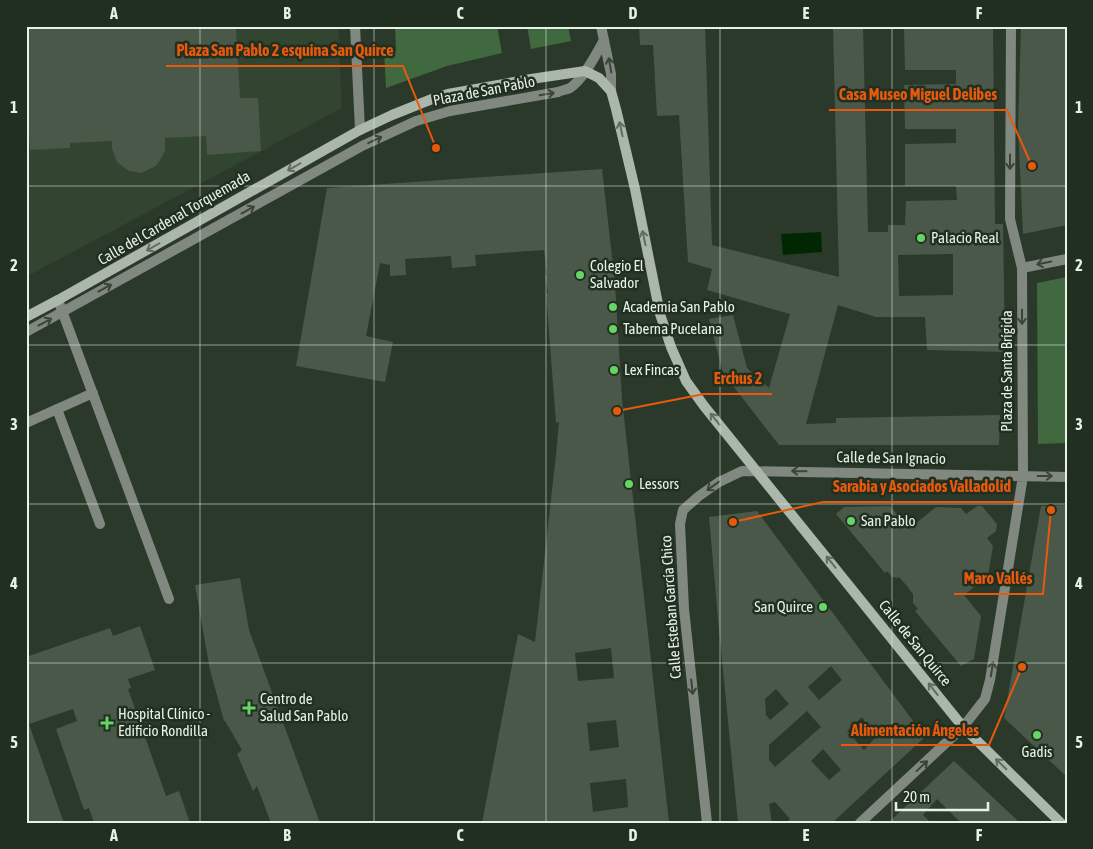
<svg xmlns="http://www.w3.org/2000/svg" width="1093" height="849" font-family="'Asap Condensed',sans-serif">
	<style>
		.built { fill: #324531 }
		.green { fill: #416940 }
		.water { fill: #002702 }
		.building { fill: #495848; fill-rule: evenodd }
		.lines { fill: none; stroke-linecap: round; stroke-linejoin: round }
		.service { stroke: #818880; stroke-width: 10 }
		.pedestrian { stroke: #818880; stroke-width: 10 }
		.minor { stroke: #818880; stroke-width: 10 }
		.secondary { stroke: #acb7ab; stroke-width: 10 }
		.oneway { stroke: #394538 }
		.oneway2 { stroke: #606c5f }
		.grid { fill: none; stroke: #e8f1e7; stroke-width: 1; stroke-opacity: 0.55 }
		.poi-dot { fill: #66d466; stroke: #212f20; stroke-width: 2 }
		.labels { text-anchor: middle; stroke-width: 5; stroke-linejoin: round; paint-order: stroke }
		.street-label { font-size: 15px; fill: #e8f1e7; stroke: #212f20 }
		.poi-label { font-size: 15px; fill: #e8f1e7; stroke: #212f20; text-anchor: start }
		.leader { fill: none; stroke: #e8590c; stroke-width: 2 }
		.callout-dot { fill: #e8590c; stroke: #212f20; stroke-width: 2 }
		.callout-label { font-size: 16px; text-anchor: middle; font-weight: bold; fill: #e8590c; stroke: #212f20; stroke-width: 5; stroke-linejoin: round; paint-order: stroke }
		.neatline { fill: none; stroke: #e8f1e7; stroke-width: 2 }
		.grid-label { font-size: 16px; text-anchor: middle; font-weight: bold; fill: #e8f1e7 }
	</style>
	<rect width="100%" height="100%" fill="#2b392a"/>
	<!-- built -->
	<path class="built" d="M 26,26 L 338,26 L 342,108 L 26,277 Z"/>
	<!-- green -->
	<path class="green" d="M 395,26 L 497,26 L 502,53 L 447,66 L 386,88 L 384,51 L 396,50 Z
		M 527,26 L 568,26 L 571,41 L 531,49 Z
		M 1067,277 L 1067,443 L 1038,444 L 1037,283 Z"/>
	<!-- water -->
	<path class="water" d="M 821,232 L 822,252 L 783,255 L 781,234 Z"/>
	<!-- building -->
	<path class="building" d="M 26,26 L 241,26 L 241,29 L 236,29 L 240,98 L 258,98 L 261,151 L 207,155 L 206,136 L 165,138 L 165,151 L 159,162 L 154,167 L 141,173 L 129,171 L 117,162 L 112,148 L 112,141 L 70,143 L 70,148 L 30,150 L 26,82 Z
		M 639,26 L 705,26 L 712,245 L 839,277 L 833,26 L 863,26 L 868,232 L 888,232 L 888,225 L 905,225 L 906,201 L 957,200 L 956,186 L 905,186 L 905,144 L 956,143 L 956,129 L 905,129 L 904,85 L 956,84 L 956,70 L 905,70 L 904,28 L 993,26 L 995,224 L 1003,224 L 1005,352 L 927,350 L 925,317 L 876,317 L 838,305 L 806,424 L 836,423 L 836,418 L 1000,415 L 999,445 L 779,445 L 723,373 L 709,319 L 733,315 L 747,368 L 769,388 L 790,314 L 707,290 L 712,269 L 688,262 L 679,115 L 657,116 L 653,45 L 640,45 ZM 953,254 L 953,295 L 899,296 L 898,255 Z
		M 1021,26 L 1067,26 L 1067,225 L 1023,234 L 1018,128 Z
		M 602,169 L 615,283 L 622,399 L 669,823 L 482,823 L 518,634 L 535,642 L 556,455 L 559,422 L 556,423 L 546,293 L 548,293 L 545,276 L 547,275 L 544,250 L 475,255 L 476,266 L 452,268 L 451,256 L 405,259 L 406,275 L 390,276 L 390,265 L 380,263 L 366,336 L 393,342 L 385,382 L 296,366 L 327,188 ZM 611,648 L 614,678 L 578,681 L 575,653 ZM 616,720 L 619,747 L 590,751 L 587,723 ZM 626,779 L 628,807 L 593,812 L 590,783 Z
		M 1067,505 L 1067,777 L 1004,718 L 1041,506 Z
		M 890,506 L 909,529 L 936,507 L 961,508 L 966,514 L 977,506 L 982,506 L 997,524 L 996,531 L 987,538 L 993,546 L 988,576 L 964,595 L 981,616 L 974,659 L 961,666 L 915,611 L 918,609 L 913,603 L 913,594 L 907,586 L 900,578 L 892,577 L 887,571 L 885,573 L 836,514 L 844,507 Z
		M 757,511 L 925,737 L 832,823 L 786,823 L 790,819 L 775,802 L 769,804 L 772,823 L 738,823 L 718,619 L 709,517 ZM 831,666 L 842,680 L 819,700 L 808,687 ZM 776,689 L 789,704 L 770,720 L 766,715 L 765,699 ZM 807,711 L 821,727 L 775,767 L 769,760 L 769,745 ZM 862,717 L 875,738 L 864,750 L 847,731 ZM 823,749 L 841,770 L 829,780 L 811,761 Z
		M 240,578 L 249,630 L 320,823 L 271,823 L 257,786 L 253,791 L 237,754 L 242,750 L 225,721 L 224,721 L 210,670 L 195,585 Z
		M 140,626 L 155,670 L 128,679 L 131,688 L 128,689 L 166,796 L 179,791 L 190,823 L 94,823 L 89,808 L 84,810 L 56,729 L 77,721 L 73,709 L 29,724 L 64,823 L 26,823 L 26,657 L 110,628 L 113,636 Z
		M 954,761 L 1020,823 L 961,823 L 937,799 L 923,815 L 931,823 L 888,823 Z"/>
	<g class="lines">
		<!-- service -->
		<path class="service" d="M 58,300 L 169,599
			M 57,409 L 100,524
			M 26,423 L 93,393"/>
		<!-- pedestrian -->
		<path class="pedestrian" d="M 355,26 L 360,130
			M 1011,26 L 1010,219 L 1022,268"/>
		<!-- minor -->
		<path class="minor" d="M 601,26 L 611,74 L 611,91
			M 26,332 L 362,146 L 416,121 L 450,111 L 558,92 C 562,90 566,90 570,88 C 583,80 597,53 604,40
			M 707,823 L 684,609 L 680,524 L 683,510 L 699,496 L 719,482 L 742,471 L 1067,477
			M 860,823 L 963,727 L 985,699 L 990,680 L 1023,476 L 1022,268 L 1067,259"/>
		<!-- secondary -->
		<path class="secondary" d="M 26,317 L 58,300 L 360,130 L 392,115 L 432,99 L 448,94 L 531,79 L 585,71 L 599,78 L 611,91 L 616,109 L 635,189 L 660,314 L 671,347 L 686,381 L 704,406 L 963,727 L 1061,823"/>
	</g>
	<!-- one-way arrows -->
	<defs><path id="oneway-shaft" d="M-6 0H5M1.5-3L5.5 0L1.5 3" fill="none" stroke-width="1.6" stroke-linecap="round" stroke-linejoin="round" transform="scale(1.25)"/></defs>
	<g class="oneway">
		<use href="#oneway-shaft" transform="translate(610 65) rotate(-100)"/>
		<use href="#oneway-shaft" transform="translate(547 94) rotate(-10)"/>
		<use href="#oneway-shaft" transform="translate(375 140) rotate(-25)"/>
		<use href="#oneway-shaft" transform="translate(1010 162) rotate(90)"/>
		<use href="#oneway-shaft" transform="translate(248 210) rotate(-29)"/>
		<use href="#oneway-shaft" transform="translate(1044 263) rotate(169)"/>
		<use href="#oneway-shaft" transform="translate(105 288) rotate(-29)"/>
		<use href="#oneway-shaft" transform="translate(1022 317) rotate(90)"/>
		<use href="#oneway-shaft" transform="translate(45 322) rotate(-28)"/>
		<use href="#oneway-shaft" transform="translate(799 471) rotate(-179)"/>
		<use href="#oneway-shaft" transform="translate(1045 476)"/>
		<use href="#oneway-shaft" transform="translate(713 486) rotate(144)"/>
		<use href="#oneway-shaft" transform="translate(992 669) rotate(-81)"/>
		<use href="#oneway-shaft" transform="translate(692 687) rotate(84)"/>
		<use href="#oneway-shaft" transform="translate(922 766) rotate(-43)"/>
	</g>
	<g class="oneway2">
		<use href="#oneway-shaft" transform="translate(621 129) rotate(-102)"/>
		<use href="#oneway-shaft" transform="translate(294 167) rotate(150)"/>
		<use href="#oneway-shaft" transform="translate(644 238) rotate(-102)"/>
		<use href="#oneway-shaft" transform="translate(153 247) rotate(150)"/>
		<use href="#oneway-shaft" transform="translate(715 419) rotate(-129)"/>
		<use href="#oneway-shaft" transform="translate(831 562) rotate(-129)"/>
		<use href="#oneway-shaft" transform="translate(933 689) rotate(-128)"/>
		<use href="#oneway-shaft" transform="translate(1001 764) rotate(-136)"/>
	</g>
	<!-- grid -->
	<path class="grid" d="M 200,26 L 200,823M 374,26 L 374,823M 546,26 L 546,823M 720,26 L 720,823M 892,26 L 892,823M 26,186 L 1067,186M 26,345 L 1067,345M 26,504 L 1067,504M 26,663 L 1067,663"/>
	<!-- markers -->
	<g class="poi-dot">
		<circle cx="921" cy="238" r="5"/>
		<circle cx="580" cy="275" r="5"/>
		<circle cx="613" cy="307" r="5"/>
		<circle cx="613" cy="329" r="5"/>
		<circle cx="614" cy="370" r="5"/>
		<circle cx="629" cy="484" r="5"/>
		<circle cx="851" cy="521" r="5"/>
		<circle cx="823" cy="607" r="5"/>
		<path d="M246.5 700.5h5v5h5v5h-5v5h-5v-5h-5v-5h5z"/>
		<path d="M104.5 715.5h5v5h5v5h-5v5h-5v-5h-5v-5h5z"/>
		<circle cx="1037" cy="735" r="5"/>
	</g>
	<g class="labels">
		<!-- street labels -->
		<g class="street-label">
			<text transform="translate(484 91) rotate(-11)" y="5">Plaza de San Pablo</text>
			<text transform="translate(174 218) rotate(-30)" y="5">Calle del Cardenal Torquemada</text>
			<text transform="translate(1007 371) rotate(-90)" y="5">Plaza de Santa Brígida</text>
			<text transform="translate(891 458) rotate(1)" y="5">Calle de San Ignacio</text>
			<text transform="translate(671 607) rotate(-94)" y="5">Calle Esteban García Chico</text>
			<text transform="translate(915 643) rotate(51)" y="5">Calle de San Quirce</text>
		</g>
		<!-- poi labels -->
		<g class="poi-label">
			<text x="931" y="243">Palacio Real</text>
			<text x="590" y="271">Colegio El<tspan x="590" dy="17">Salvador</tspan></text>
			<text x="623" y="312">Academia San Pablo</text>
			<text x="623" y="334">Taberna Pucelana</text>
			<text x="624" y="375">Lex Fincas</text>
			<text x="639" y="489">Lessors</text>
			<text x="861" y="526">San Pablo</text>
			<text x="813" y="612" text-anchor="end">San Quirce</text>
			<text x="260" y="704">Centro de<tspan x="260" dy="17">Salud San Pablo</tspan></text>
			<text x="118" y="719">Hospital Clínico -<tspan x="118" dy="17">Edificio Rondilla</tspan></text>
			<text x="1037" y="757" text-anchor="middle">Gadis</text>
		</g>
	</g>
	<!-- callouts -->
	<path class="leader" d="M436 148L403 66H166M1032 166L1007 110H829M617 411L704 394H772M733 522L823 502H1021M1051 510L1043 594H954M1022 667L989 745H841"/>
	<g class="callout-dot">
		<circle cx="436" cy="148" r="5"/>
		<circle cx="1032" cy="166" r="5"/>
		<circle cx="617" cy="411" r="5"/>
		<circle cx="733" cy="522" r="5"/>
		<circle cx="1051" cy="510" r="5"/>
		<circle cx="1022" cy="667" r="5"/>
	</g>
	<g class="callout-label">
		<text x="285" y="56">Plaza San Pablo 2 esquina San Quirce</text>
		<text x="918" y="100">Casa Museo Miguel Delibes</text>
		<text x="738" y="384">Erchus 2</text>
		<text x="922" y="492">Sarabia y Asociados Valladolid</text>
		<text x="998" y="584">Maro Vallés</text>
		<text x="915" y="736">Alimentación Ángeles</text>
	</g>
	<!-- border -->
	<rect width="1093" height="849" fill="none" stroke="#212f20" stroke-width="55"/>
	<!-- scale -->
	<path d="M896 802v8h92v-8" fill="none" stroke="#e8f1e7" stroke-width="2.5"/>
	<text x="903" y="802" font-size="15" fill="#e8f1e7" stroke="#212f20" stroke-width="4" paint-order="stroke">20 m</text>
	<rect x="28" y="28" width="1038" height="794" class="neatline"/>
	<g class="grid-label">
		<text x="114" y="19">A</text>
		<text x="287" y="19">B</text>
		<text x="460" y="19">C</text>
		<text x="633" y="19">D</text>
		<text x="806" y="19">E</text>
		<text x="979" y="19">F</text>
		<text x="14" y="113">1</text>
		<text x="1079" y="113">1</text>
		<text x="14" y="271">2</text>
		<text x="1079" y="271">2</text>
		<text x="14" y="430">3</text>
		<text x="1079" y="430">3</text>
		<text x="14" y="589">4</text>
		<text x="1079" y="589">4</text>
		<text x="14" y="748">5</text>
		<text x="1079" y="748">5</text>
		<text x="114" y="841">A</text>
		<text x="287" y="841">B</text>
		<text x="460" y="841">C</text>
		<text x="633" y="841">D</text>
		<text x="806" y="841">E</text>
		<text x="979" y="841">F</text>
	</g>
</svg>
